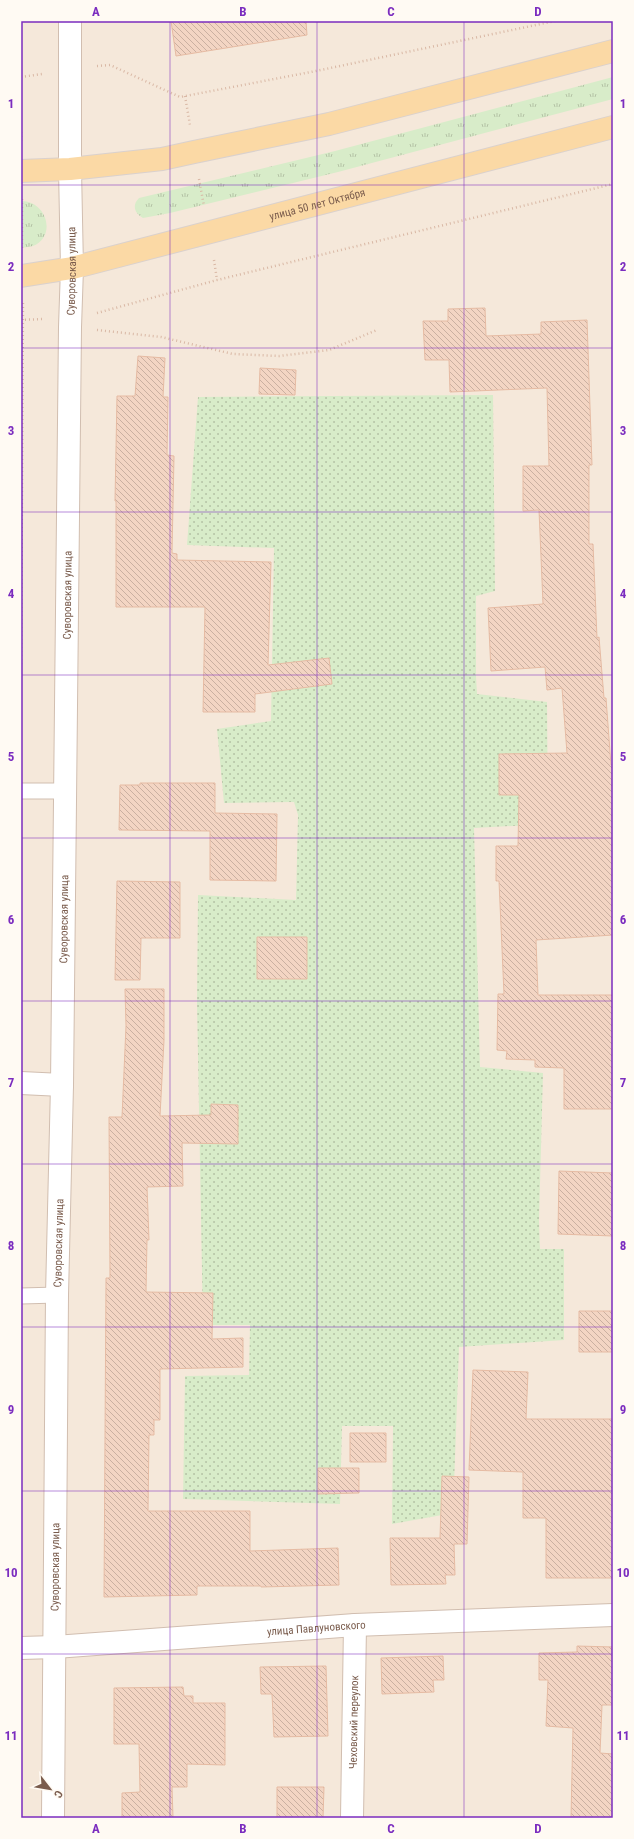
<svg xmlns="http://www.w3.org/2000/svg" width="634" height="1839" font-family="'Roboto Condensed',sans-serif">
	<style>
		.residential { fill: #f5e8da }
		.grass { fill: url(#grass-tufts) }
		.garden { fill: url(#garden-dots) }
		.building { fill: url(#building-back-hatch); stroke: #e6bba3 }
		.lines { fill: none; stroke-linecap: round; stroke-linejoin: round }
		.service-casing { stroke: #d1beb0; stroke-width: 17 }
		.minor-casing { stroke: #d1beb0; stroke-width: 24 }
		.tertiary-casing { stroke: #d1beb0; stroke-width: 24 }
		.primary-casing { stroke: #dad1cd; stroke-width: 24 }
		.path { stroke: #d9b8a5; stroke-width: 2.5; stroke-dasharray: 1 3; stroke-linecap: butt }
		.service { stroke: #fff; stroke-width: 15 }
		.minor { stroke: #fff; stroke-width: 22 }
		.tertiary { stroke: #fff; stroke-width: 22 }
		.primary { stroke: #fbd9a5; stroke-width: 22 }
		.grid { fill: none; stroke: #7b2cbf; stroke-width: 1; stroke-opacity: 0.55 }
		.labels { text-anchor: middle; stroke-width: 3; stroke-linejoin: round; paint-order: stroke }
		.street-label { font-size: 11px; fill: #7a5c4d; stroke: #fffaf3 }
		.neatline { fill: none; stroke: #7b2cbf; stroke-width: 1.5 }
		.grid-label { font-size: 13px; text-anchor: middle; font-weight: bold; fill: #7b2cbf }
	</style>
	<defs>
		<pattern id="grass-tufts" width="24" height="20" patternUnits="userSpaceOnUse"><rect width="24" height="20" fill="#d8ecc9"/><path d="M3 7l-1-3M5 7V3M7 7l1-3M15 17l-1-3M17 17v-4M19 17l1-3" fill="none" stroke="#b4c2a5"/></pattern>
		<pattern id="garden-dots" width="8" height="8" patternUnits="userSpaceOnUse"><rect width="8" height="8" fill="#d8ecc9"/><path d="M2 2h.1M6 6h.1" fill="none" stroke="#b4c2a5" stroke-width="1.8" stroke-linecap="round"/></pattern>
		<pattern id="building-back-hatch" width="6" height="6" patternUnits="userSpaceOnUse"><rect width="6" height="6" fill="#f3d5c3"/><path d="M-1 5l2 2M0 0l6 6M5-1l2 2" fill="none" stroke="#cab0a1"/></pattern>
	</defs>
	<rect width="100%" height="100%" fill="#fdf6ec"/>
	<!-- residential -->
	<path class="residential" d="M 21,21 L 613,21 L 613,1818 L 21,1818 Z"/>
	<!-- grass -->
	<path class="grass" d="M 613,77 L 613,99 L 338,172 L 170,213 L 143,218 C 134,213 132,205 139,198 L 335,151 Z
		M 21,201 C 47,201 57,236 33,246 C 30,247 25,247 21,248 Z"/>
	<!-- garden -->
	<path class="garden" d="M 493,395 L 495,591 L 476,596 L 476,676 L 477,694 L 547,702 L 548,824 L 474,828 L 480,1067 L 543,1073 L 539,1221 L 540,1249 L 564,1249 L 564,1340 L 459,1347 L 453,1513 L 392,1524 L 393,1426 L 342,1426 L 340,1504 L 183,1499 L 185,1376 L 249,1375 L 250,1325 L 203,1325 L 197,1003 L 198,895 L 296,900 L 298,815 L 294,802 L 224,803 L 217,729 L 271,721 L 274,548 L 187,545 L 198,397 Z"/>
	<!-- building -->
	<path class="building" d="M 171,21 L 306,21 L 307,35 L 176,56 Z
		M 485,308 L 486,336 L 541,334 L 541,322 L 587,320 L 592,465 L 589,465 L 589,544 L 593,544 L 597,638 L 599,637 L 604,698 L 606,698 L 611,765 L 613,764 L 613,935 L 536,940 L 538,995 L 613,995 L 613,1109 L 564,1109 L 564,1068 L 535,1067 L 535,1060 L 506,1059 L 507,1051 L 497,1050 L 498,994 L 504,994 L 499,881 L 496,881 L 496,846 L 518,846 L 519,795 L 499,795 L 499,754 L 567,753 L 562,688 L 547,690 L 545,667 L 491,671 L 488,608 L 543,604 L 539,510 L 523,511 L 523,466 L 549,466 L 547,388 L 450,392 L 449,360 L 425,360 L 423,321 L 448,321 L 448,309 Z
		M 138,356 L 165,358 L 163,397 L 168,397 L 167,455 L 174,456 L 172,553 L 177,554 L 177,560 L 271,562 L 268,665 L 329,658 L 332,684 L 255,694 L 255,712 L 203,712 L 205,607 L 116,607 L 116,501 L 115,501 L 117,396 L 135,396 Z
		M 260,368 L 296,370 L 295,395 L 259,394 Z
		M 140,783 L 215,783 L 215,813 L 277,814 L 276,881 L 210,880 L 210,831 L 119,830 L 120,785 L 140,785 Z
		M 117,881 L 180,882 L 180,938 L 141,938 L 140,980 L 115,980 Z
		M 257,937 L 307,937 L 307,979 L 257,979 Z
		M 125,989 L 164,989 L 164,1040 L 160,1116 L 211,1115 L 211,1104 L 238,1105 L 238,1144 L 182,1143 L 183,1186 L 147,1187 L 149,1240 L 147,1240 L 146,1292 L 213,1293 L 212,1339 L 243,1338 L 243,1367 L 160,1369 L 160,1420 L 154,1420 L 154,1435 L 149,1435 L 148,1511 L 250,1511 L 250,1551 L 338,1548 L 339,1585 L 261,1587 L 261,1586 L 197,1586 L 197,1595 L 104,1597 L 106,1278 L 110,1278 L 109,1117 L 122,1117 L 126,1026 Z
		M 559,1171 L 613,1173 L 613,1236 L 558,1234 Z
		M 579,1311 L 613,1311 L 613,1352 L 579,1352 Z
		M 473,1370 L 528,1372 L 526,1419 L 613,1419 L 613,1578 L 546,1578 L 546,1518 L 523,1518 L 523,1472 L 469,1470 Z
		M 350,1433 L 386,1433 L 386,1462 L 350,1462 Z
		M 318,1468 L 359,1468 L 359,1493 L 318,1494 Z
		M 442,1476 L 469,1477 L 467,1544 L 454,1544 L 455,1575 L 445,1575 L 446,1584 L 391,1585 L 390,1538 L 440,1538 Z
		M 577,1646 L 613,1647 L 613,1705 L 602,1705 L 600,1753 L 613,1754 L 613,1818 L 571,1817 L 573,1728 L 546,1726 L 548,1680 L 539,1680 L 539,1653 L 577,1652 Z
		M 443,1656 L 444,1680 L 433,1680 L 434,1692 L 382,1694 L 381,1658 Z
		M 326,1666 L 328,1736 L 274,1737 L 272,1694 L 261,1694 L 260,1667 Z
		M 183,1687 L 184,1696 L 193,1696 L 193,1703 L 225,1703 L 225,1765 L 187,1764 L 187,1787 L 172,1787 L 173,1818 L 122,1818 L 122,1793 L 140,1792 L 139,1744 L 114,1744 L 114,1688 Z
		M 277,1787 L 324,1787 L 323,1818 L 277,1818 Z"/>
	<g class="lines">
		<defs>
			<path id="service" d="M 21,791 L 65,791
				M 21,1296 L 57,1295"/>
			<g id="minor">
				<path d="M 21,1083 L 62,1085"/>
				<path id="s1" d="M 21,1648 L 55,1647 L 355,1625 L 613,1615"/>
				<path id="s2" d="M 352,1818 L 355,1625"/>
			</g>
			<g id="tertiary">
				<path id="s3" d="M 53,1818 L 57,1295 L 62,1085 L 70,327 L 72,268 L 70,169 L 70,21"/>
			</g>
			<g id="primary">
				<path d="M 21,171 L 70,169 L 162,159 L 194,152 L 329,124 L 613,51"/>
				<path id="s4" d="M 21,276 L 72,268 L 613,127"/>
			</g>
		</defs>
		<!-- service casing -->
		<use href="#service" class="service-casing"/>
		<!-- minor casing -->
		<use href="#minor" class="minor-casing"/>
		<!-- tertiary casing -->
		<use href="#tertiary" class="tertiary-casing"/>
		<!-- primary casing -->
		<use href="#primary" class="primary-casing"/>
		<!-- path -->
		<path class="path" d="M 97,66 L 110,65 L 180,97 L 316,71 L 555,21
			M 21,77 L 42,74
			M 185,96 L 190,125
			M 21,132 L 21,144
			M 199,179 L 204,206
			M 22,199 L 22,248
			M 214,260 L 217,280
			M 97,313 L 217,280 L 613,184
			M 21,320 L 42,319
			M 97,330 L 161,337 L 233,354 L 279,356 L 329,350 L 377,330
			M 21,664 L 23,303"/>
		<!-- service -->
		<use href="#service" class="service"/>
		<!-- minor -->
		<use href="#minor" class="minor"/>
		<!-- tertiary -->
		<use href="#tertiary" class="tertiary"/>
		<!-- primary -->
		<use href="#primary" class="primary"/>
	</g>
	<!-- grid -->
	<path class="grid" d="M 170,21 L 170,1818M 317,21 L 317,1818M 464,21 L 464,1818M 21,185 L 613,185M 21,348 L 613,348M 21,512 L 613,512M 21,675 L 613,675M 21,838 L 613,838M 21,1001 L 613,1001M 21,1164 L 613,1164M 21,1327 L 613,1327M 21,1491 L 613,1491M 21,1654 L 613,1654"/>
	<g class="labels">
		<!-- street labels -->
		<g class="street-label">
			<text dy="4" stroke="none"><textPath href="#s4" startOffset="305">улица 50 лет Октября</textPath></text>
			<text dy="4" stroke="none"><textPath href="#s3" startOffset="1547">Суворовская улица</textPath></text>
			<text dy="4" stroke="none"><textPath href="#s3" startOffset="1223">Суворовская улица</textPath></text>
			<text dy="4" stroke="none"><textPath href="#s3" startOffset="899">Суворовская улица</textPath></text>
			<text dy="4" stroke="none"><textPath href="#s3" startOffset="575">Суворовская улица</textPath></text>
			<text dy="4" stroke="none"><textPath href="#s3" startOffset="251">Суворовская улица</textPath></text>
			<text dy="4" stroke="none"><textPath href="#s1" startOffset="296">улица Павлуновского</textPath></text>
			<text dy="4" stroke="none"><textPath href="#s2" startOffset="96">Чеховский переулок</textPath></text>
		</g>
	</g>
	<!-- border -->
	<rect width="634" height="1839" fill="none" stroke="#fffaf3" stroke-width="44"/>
	<!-- north arrow -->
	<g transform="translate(50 1789) rotate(121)" stroke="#fffaf3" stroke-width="3" paint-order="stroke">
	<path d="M0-3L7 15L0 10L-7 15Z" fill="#7a5c4d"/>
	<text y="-6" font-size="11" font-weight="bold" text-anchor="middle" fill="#7a5c4d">С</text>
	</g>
	<rect x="22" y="22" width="590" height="1795" class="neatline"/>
	<g class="grid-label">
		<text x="96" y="16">A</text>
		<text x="243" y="16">B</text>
		<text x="391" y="16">C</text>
		<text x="538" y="16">D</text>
		<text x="11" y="108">1</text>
		<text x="623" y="108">1</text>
		<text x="11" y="271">2</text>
		<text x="623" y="271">2</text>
		<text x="11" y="435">3</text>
		<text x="623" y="435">3</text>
		<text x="11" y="598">4</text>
		<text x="623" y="598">4</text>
		<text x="11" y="761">5</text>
		<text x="623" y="761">5</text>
		<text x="11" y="924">6</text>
		<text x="623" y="924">6</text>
		<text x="11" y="1087">7</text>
		<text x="623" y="1087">7</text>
		<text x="11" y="1250">8</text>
		<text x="623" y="1250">8</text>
		<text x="11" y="1414">9</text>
		<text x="623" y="1414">9</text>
		<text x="11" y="1577">10</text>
		<text x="623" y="1577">10</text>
		<text x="11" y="1740">11</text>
		<text x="623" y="1740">11</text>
		<text x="96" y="1833">A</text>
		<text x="243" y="1833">B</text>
		<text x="391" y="1833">C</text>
		<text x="538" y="1833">D</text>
	</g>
</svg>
